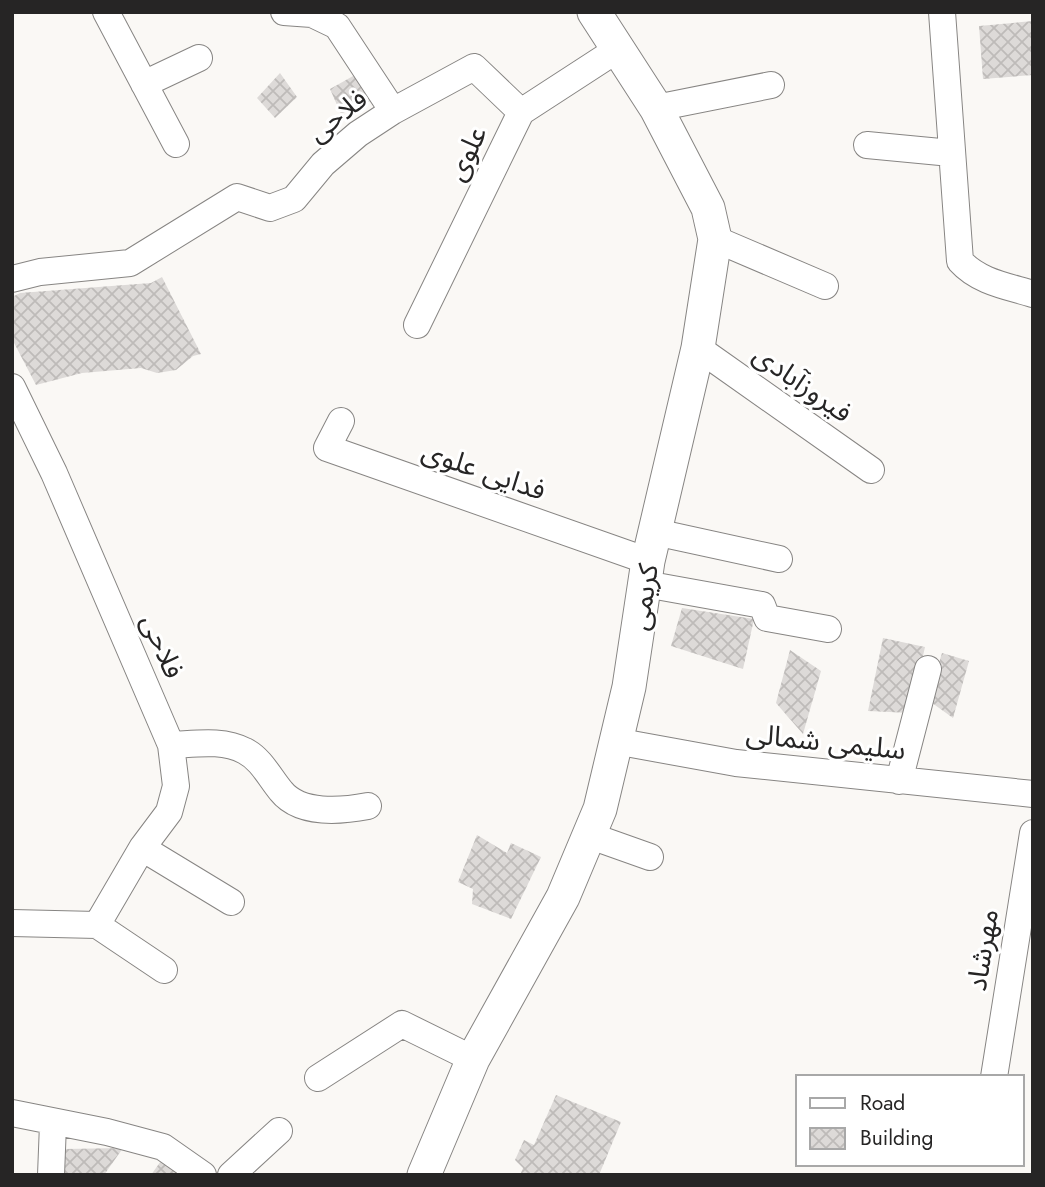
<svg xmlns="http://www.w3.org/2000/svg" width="1045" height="1187" font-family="Jost,'Noto Sans Arabic',sans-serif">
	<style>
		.building { fill: url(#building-cross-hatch) }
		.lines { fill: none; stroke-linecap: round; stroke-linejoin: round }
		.minor-casing { stroke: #878583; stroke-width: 28 }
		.major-casing { stroke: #878583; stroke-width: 35 }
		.minor { stroke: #fff; stroke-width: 26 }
		.major { stroke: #fff; stroke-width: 33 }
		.labels { text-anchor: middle; stroke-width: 6; stroke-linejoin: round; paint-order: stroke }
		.street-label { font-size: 28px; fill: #262525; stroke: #fff }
	</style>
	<defs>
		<pattern id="building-cross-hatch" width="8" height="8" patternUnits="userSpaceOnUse" patternTransform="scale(1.75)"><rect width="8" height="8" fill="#dddad8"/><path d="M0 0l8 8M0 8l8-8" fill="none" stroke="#bebbb9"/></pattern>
	</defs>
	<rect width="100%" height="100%" fill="#faf8f5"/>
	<!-- building -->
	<path class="building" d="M 1033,21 L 1033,75 L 983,79 L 979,26 Z
		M 362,71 L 375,99 L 341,114 L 330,89 Z
		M 280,73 L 297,97 L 275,118 L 257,98 Z
		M 162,277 L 201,354 L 193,356 L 176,370 L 157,373 L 141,368 L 82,373 L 36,385 L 12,339 L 12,297 L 20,293 L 151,283 Z
		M 682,608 L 754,619 L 743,669 L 671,646 Z
		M 883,638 L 925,647 L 910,713 L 868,711 Z
		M 790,650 L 821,671 L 803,734 L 776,703 Z
		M 942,653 L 969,661 L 953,718 L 928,700 Z
		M 477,835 L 507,853 L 511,843 L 541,857 L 511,919 L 472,904 L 473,889 L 458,882 Z
		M 556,1095 L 621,1122 L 599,1175 L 520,1175 L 523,1168 L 515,1160 L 524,1140 L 534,1145 Z
		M 123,1148 L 104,1175 L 55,1175 L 64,1149 Z
		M 163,1158 L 192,1175 L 151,1175 Z"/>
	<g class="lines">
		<defs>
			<path id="minor" d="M 106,12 L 176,144
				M 284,12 L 312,14 L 337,26 L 393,111
				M 942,12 L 960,261 C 979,282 1007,286 1033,294
				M 144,84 L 199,58
				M 656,108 L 771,85
				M 867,145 L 951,153
				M 715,239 L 825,286
				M 12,279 L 40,272 L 130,263 L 237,197 L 270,208 L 294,199 L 323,164 L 358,134 L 393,111 L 474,67 L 521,112
				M 417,325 L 521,112 L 618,49
				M 698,348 L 871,470
				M 12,387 L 54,473 L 171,745 L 176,786 L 169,812 L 142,848 L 97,925
				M 341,421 L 327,448 L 648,561
				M 655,532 L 779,559
				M 645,584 L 762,605 L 767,618 L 828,629
				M 615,741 L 736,763 L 1033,794
				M 171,745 C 195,744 223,739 245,751 C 261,759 270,778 281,791 C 300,815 342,811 368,806
				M 899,781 L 928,669
				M 588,835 L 650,857
				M 142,848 L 231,902
				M 12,923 L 97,925
				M 97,925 L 164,970
				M 994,1077 L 1033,833
				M 318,1078 L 402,1024 L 473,1059
				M 12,1113 L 107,1132 L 163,1147 L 203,1175
				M 51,1175 L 53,1124
				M 231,1175 L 279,1131"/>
			<path id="major" d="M 424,1175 L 473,1059 L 563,897 L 600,809 L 629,687 L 648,561 L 698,348 L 715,239 L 708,208 L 656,108 L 594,12"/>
		</defs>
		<!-- minor casing -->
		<use href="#minor" class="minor-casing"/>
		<!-- major casing -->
		<use href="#major" class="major-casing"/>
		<!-- minor -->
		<use href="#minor" class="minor"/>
		<!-- major -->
		<use href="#major" class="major"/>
	</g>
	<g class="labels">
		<!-- street labels -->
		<g class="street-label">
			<text transform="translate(337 115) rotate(-38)" y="10">فلاحی</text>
			<text transform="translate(466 153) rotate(-64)" y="10">علوی</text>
			<text transform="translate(803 383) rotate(35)" y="10">فیروزآبادی</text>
			<text transform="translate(484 470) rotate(19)" y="10">فدایی علوی</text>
			<text transform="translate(643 597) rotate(-81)" y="10">کریمی</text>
			<text transform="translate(163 646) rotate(67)" y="10">فلاحی</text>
			<text transform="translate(826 741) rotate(6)" y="10">سلیمی شمالی</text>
			<text transform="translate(982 950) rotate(-81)" y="10">مهرشاد</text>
		</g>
	</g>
	<!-- border -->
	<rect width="1045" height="1187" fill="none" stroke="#262525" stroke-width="28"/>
	<!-- legend -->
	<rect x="796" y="1075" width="228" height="91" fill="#ffffff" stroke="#a8a8a8" stroke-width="2"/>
	<rect x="810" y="1098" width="35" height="10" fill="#ffffff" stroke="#a8a8a8" stroke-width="2"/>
	<text x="860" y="1110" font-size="21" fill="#262525">Road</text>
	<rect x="810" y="1128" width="35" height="21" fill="url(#building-cross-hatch)" stroke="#a8a8a8" stroke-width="2"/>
	<text x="860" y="1145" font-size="21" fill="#262525">Building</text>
</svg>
